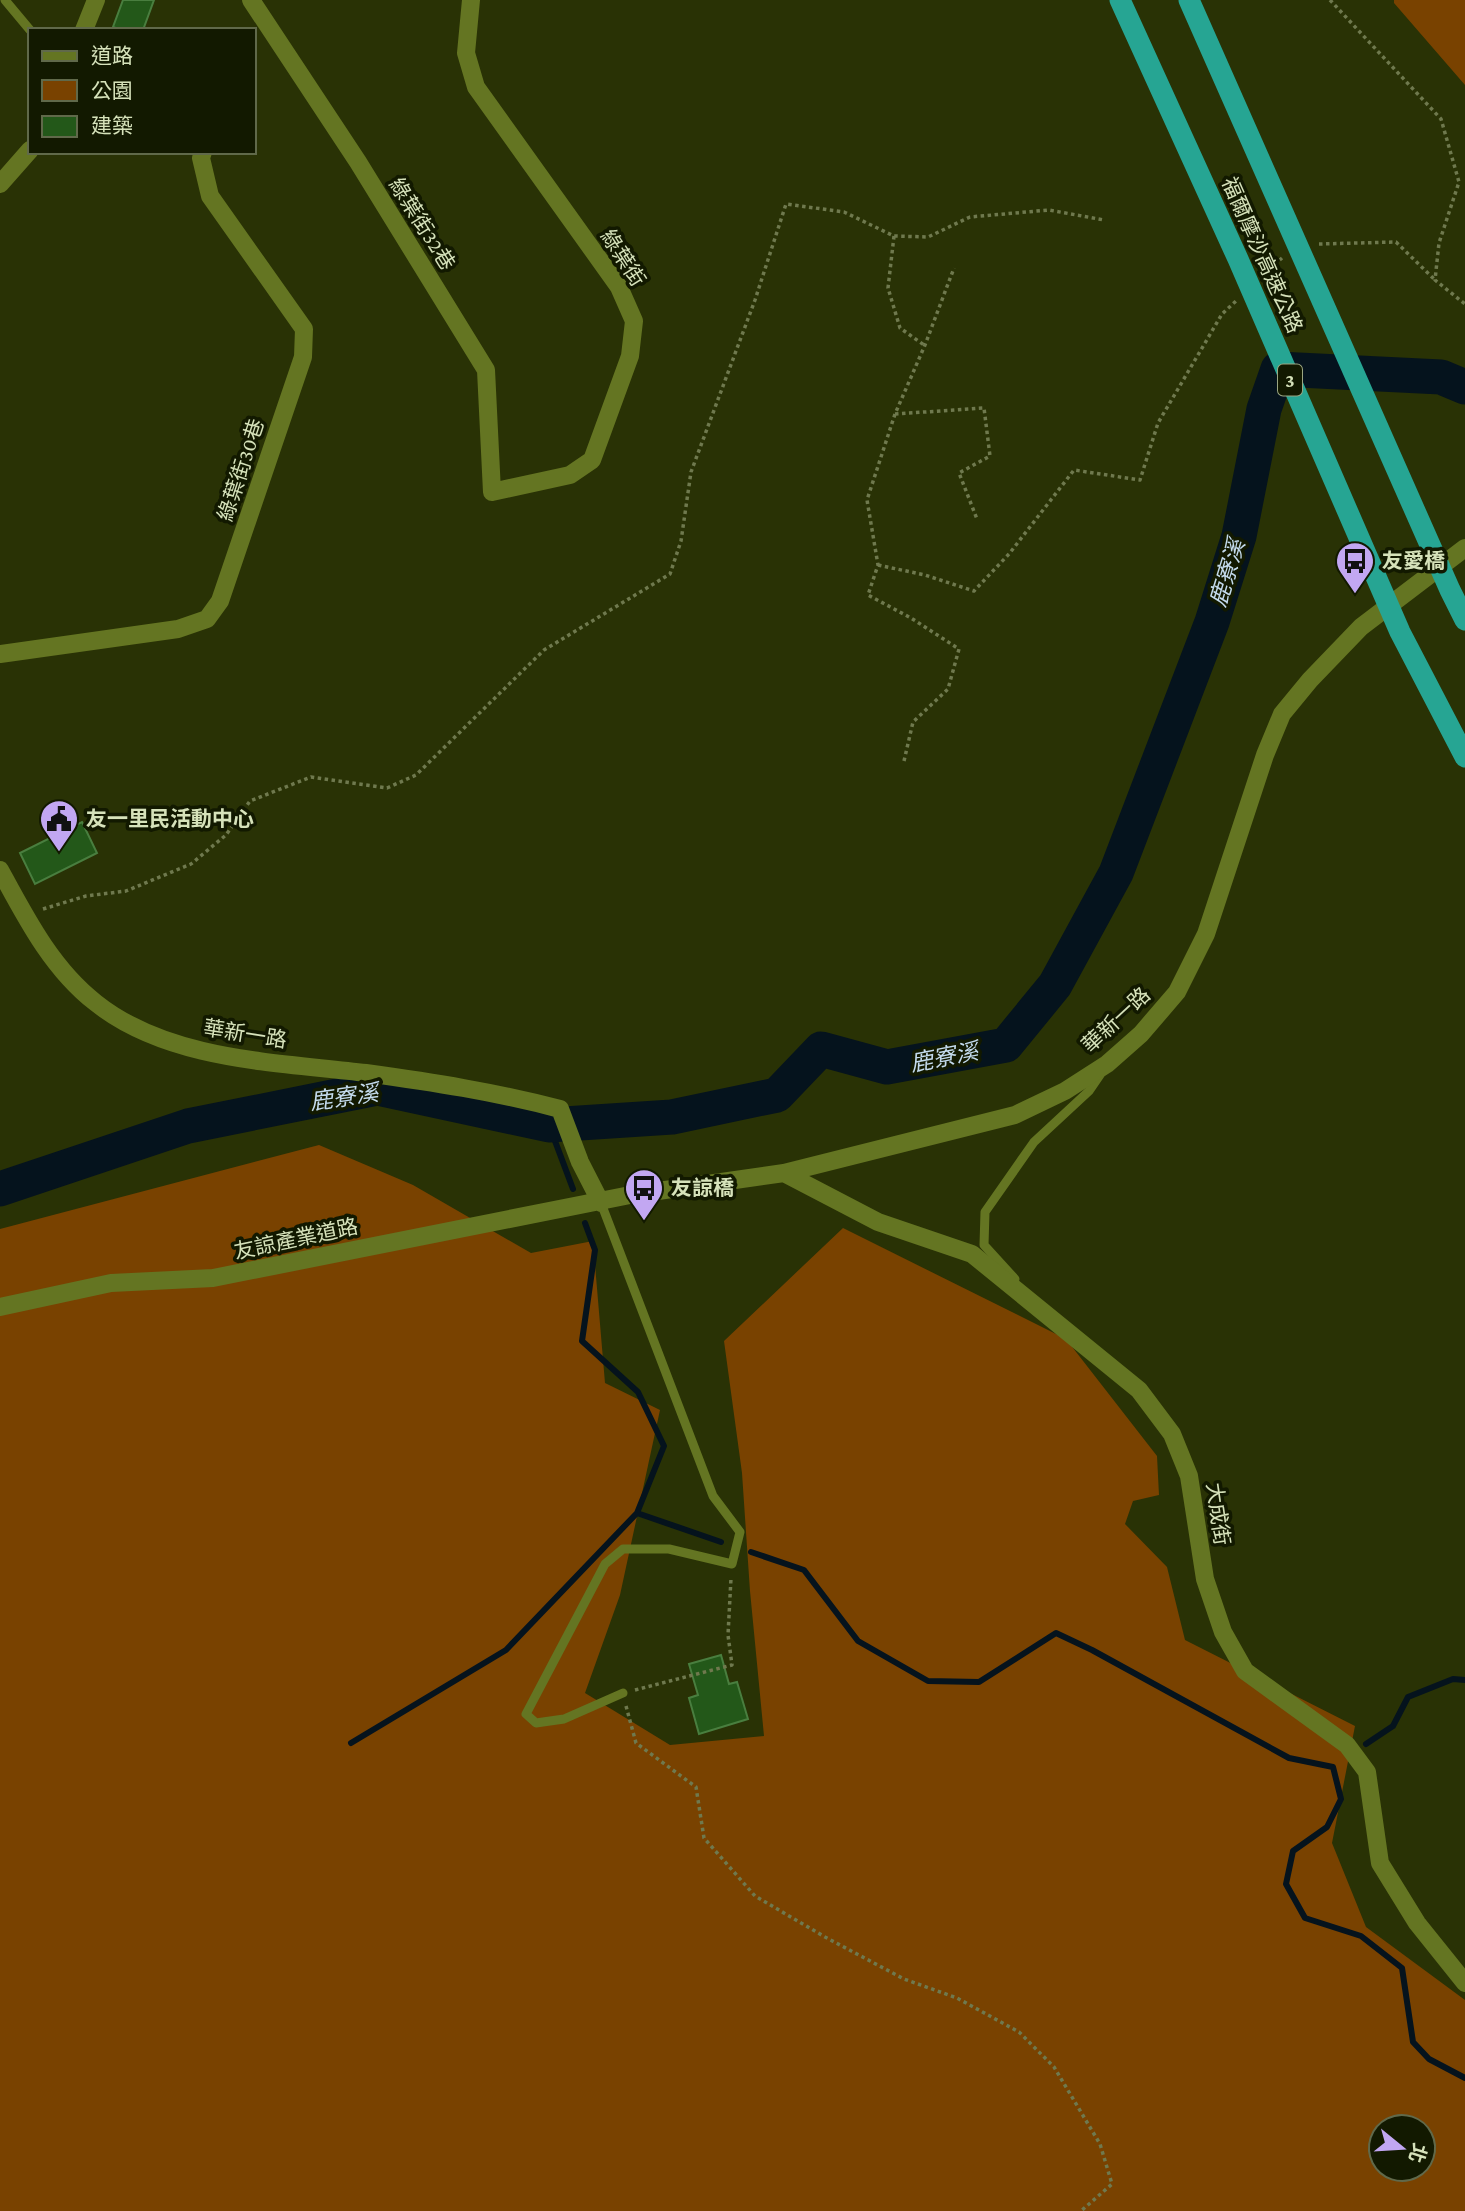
<svg xmlns="http://www.w3.org/2000/svg" width="1465" height="2211" font-family="'Crimson Pro','Noto Sans TC',serif">
	<style>
		.green { fill: #794200; fill-rule: evenodd }
		.lines { fill: none; stroke-linecap: round; stroke-linejoin: round }
		.stream { stroke: #05131d; stroke-width: 6 }
		.river { stroke: #05131d; stroke-width: 35 }
		.building { fill: #235819; stroke: #497e3f; stroke-width: 2 }
		.path { stroke: #6f794e; stroke-width: 3.5; stroke-dasharray: 3.5 3.5; stroke-linecap: butt }
		.service { stroke: #647522; stroke-width: 9 }
		.minor { stroke: #647522; stroke-width: 18 }
		.motorway { stroke: #26a593; stroke-width: 21 }
		.labels { text-anchor: middle; stroke-width: 7; stroke-linejoin: round; paint-order: stroke }
		.shield { fill: #121900; stroke: #9ba682; stroke-width: 2 }
		.shield-label { font-size: 19px; font-weight: bold; fill: #d6e2ba }
		.street-label { font-size: 21px; fill: #d6e2ba; stroke: #121900 }
		.poi-label { font-size: 21px; font-weight: bold; fill: #d6e2ba; stroke: #121900; text-anchor: start }
		.water-label { font-size: 23px; font-style: italic; fill: #c4dbed; stroke: #121900 }
	</style>
	<rect width="100%" height="100%" fill="#293205"/>
	<!-- green -->
	<path class="green" d="M 1394,0 L 1465,0 L 1465,85 L 1394,3 Z
		M 319,1145 L 413,1185 L 531,1253 L 593,1241 L 605,1383 L 660,1410 L 620,1595 L 585,1693 L 670,1745 L 764,1736 L 750,1591 L 742,1473 L 724,1341 L 843,1228 L 1066,1339 L 1157,1456 L 1159,1495 L 1133,1501 L 1125,1524 L 1167,1567 L 1185,1640 L 1355,1726 L 1332,1843 L 1366,1927 L 1465,2000 L 1465,2211 L 0,2211 L 0,1229 ZM 1381,2127 L 1423,2127 L 1423,2169 L 1381,2169 Z"/>
	<g class="lines">
		<!-- stream -->
		<path class="stream" d="M 549,1125 L 573,1189
			M 585,1223 L 595,1250 L 582,1341 L 638,1392 L 664,1446 L 637,1513 L 721,1542
			M 751,1552 L 804,1570 L 858,1641 L 928,1681 L 979,1682 L 1056,1633 L 1092,1650 L 1289,1758 L 1333,1767 L 1341,1799 L 1327,1827 L 1293,1851 L 1286,1884 L 1305,1918 L 1361,1936 L 1402,1968 L 1413,2042 L 1429,2059 L 1465,2078
			M 351,1743 L 506,1650 L 637,1513
			M 1366,1744 L 1393,1726 L 1408,1697 L 1453,1679 L 1465,1680"/>
		<!-- river -->
		<path class="river" d="M 0,1189 L 188,1126 L 377,1088 L 549,1125 L 672,1117 L 777,1095 L 821,1049 L 887,1067 L 1006,1045 L 1055,985 L 1116,873 L 1212,622 L 1239,536 L 1264,409 L 1278,369 L 1441,377 L 1465,387"/>
	</g>
	<!-- building -->
	<path class="building" d="M 123,0 L 154,0 L 143,30 L 121,30 L 113,27 Z
		M 82,822 L 97,853 L 35,884 L 20,853 Z
		M 721,1655 L 729,1684 L 737,1682 L 748,1719 L 699,1734 L 689,1698 L 698,1695 L 689,1664 Z"/>
	<g class="lines">
		<!-- path -->
		<path class="path" d="M 1330,0 L 1441,119 L 1459,182 L 1439,243 L 1435,280 L 1465,304
			M 894,236 L 888,288 L 900,328 L 924,345
			M 1319,244 L 1396,242 L 1435,280
			M 1264,274 L 1282,258
			M 895,414 L 984,408 L 990,456 L 959,473 L 977,519
			M 878,565 L 925,575 L 974,591 L 1009,554 L 1074,470 L 1140,480 L 1158,423 L 1222,314 L 1236,301
			M 904,761 L 913,722 L 948,689 L 959,649 L 911,618 L 868,595 L 878,565 L 867,500 L 895,414 L 925,345 L 954,268
			M 43,909 L 86,896 L 126,891 L 191,864 L 226,835 L 250,801 L 311,777 L 387,788 L 416,775 L 544,650 L 670,574 L 681,541 L 691,472 L 755,300 L 786,204 L 844,212 L 894,236 L 928,237 L 970,217 L 1049,210 L 1104,220
			M 635,1690 L 732,1665 L 728,1635 L 731,1578
			M 626,1706 L 636,1743 L 696,1787 L 704,1838 L 755,1896 L 825,1937 L 904,1979 L 957,1998 L 1019,2032 L 1054,2067 L 1100,2144 L 1112,2184 L 1081,2211"/>
		<!-- service -->
		<path class="service" d="M 5,0 L 30,30
			M 601,1203 L 713,1496 L 740,1532 L 732,1564 L 669,1549 L 623,1549 L 605,1564 L 526,1714 L 536,1723 L 564,1719 L 623,1693
			M 1015,1279 L 984,1245 L 985,1212 L 1034,1142 L 1089,1091 L 1100,1075"/>
		<!-- minor -->
		<path class="minor" d="M 251,0 L 358,162 L 486,370 L 492,492 L 570,475 L 592,460 L 630,356 L 634,321 L 619,287 L 476,87 L 466,53 L 471,0
			M 84,30 L 96,0
			M 0,184 L 30,150
			M 0,654 L 178,629 L 207,619 L 220,601 L 303,357 L 304,329 L 210,196 L 201,158 L 203,152
			M 0,870 C 26,918 52,969 96,1003 C 169,1061 277,1062 366,1073 C 431,1082 496,1092 560,1109 L 580,1162 L 601,1203
			M 784,1173 L 878,1222 L 972,1254 L 1139,1390 L 1172,1434 L 1189,1476 L 1205,1579 L 1223,1632 L 1245,1671 L 1347,1745 L 1367,1772 L 1380,1863 L 1417,1923 L 1465,1983
			M 0,1307 L 111,1283 L 213,1278 L 630,1195 L 784,1173 L 1015,1115 L 1065,1091 L 1107,1064 L 1141,1034 L 1177,992 L 1206,934 L 1265,755 L 1282,714 L 1310,680 L 1361,627 L 1465,548"/>
		<!-- motorway -->
		<path class="motorway" d="M 1120,0 L 1238,259 L 1400,632 L 1465,757
			M 1189,0 L 1450,590 L 1465,620"/>
	</g>
	<!-- icons -->
	<defs>
		<symbol id="bus-pin" viewBox="-11 -11 22 30"><path d="M0 17L-7.5 6A9.5 9.5 0 1 1 7.5 6Z" fill="#c2a7f2" stroke="#121900"/><path d="M-5-6H5V4H4V6H2V4H-2V6H-4V4H-5ZM-3.5-4V0h7V-4ZM-3.5 1.2v1.5H-2V1.2ZM2 1.2v1.5H3.5V1.2Z" fill="#111"/></symbol>
		<symbol id="civic-pin" viewBox="-11 -11 22 30"><path d="M0 17L-7.5 6A9.5 9.5 0 1 1 7.5 6Z" fill="#c2a7f2" stroke="#121900"/><path d="M-.6-6.5H3V-4.5H.6V-3L4-1V1h2V6H-6V1h2V-1L-.6-3ZM-1.2 2.5V6h2.4V2.5Z" fill="#111"/></symbol>
	</defs>
	<g fill-rule="evenodd">
		<use href="#bus-pin" x="1333" y="539" width="44" height="60"/>
		<use href="#civic-pin" x="37" y="797" width="44" height="60"/>
		<use href="#bus-pin" x="622" y="1166" width="44" height="60"/>
	</g>
	<g class="labels">
		<!-- shield labels -->
		<rect class="shield" x="1278" y="364.5" width="24" height="31" rx="5"/>
		<g class="shield-label">
			<text x="1290" y="387">3</text>
		</g>
		<!-- street labels -->
		<g class="street-label">
			<text transform="translate(422 224) rotate(58)" y="7">綠葉街32巷</text>
			<text transform="translate(1262 255) rotate(66)" y="7">福爾摩沙高速公路</text>
			<text transform="translate(623 258) rotate(57)" y="7">綠葉街</text>
			<text transform="translate(241 470) rotate(-72)" y="7">綠葉街30巷</text>
			<text transform="translate(1116 1020) rotate(-43)" y="7">華新一路</text>
			<text transform="translate(245 1034) rotate(9)" y="7">華新一路</text>
			<text transform="translate(296 1239) rotate(-12)" y="7">友諒產業道路</text>
			<text transform="translate(1218 1514) rotate(82)" y="7">大成街</text>
		</g>
		<!-- poi labels -->
		<g class="poi-label">
			<text x="1382" y="568">友愛橋</text>
			<text x="86" y="826">友一里民活動中心</text>
			<text x="671" y="1195">友諒橋</text>
		</g>
		<!-- water labels -->
		<g class="water-label">
			<text transform="translate(1227 573) rotate(-73)" y="8">鹿寮溪</text>
			<text transform="translate(944 1057) rotate(-11)" y="8">鹿寮溪</text>
			<text transform="translate(344 1097) rotate(-8)" y="8">鹿寮溪</text>
		</g>
	</g>
	<!-- legend -->
	<rect x="28" y="28" width="228" height="126" fill="#121900" stroke="#60694a" stroke-width="2"/>
	<rect x="42" y="51" width="35" height="10" fill="#647522" stroke="#60694a" stroke-width="2"/>
	<text x="91" y="63" font-size="21" fill="#d6e2ba">道路</text>
	<rect x="42" y="80" width="35" height="21" fill="#794200" stroke="#60694a" stroke-width="2"/>
	<text x="91" y="98" font-size="21" fill="#d6e2ba">公園</text>
	<rect x="42" y="116" width="35" height="21" fill="#235819" stroke="#60694a" stroke-width="2"/>
	<text x="91" y="133" font-size="21" fill="#d6e2ba">建築</text>
	<!-- north arrow -->
	<g transform="translate(1402 2148) rotate(108)"><circle r="33" fill="#121900" stroke="#60694a" stroke-width="2"/>
	<path d="M0-5L12 26L0 18L-12 26Z" fill="#c2a7f2"/>
	<text y="-10" font-size="19" font-weight="bold" text-anchor="middle" fill="#d6e2ba">北</text>
	</g>
</svg>
